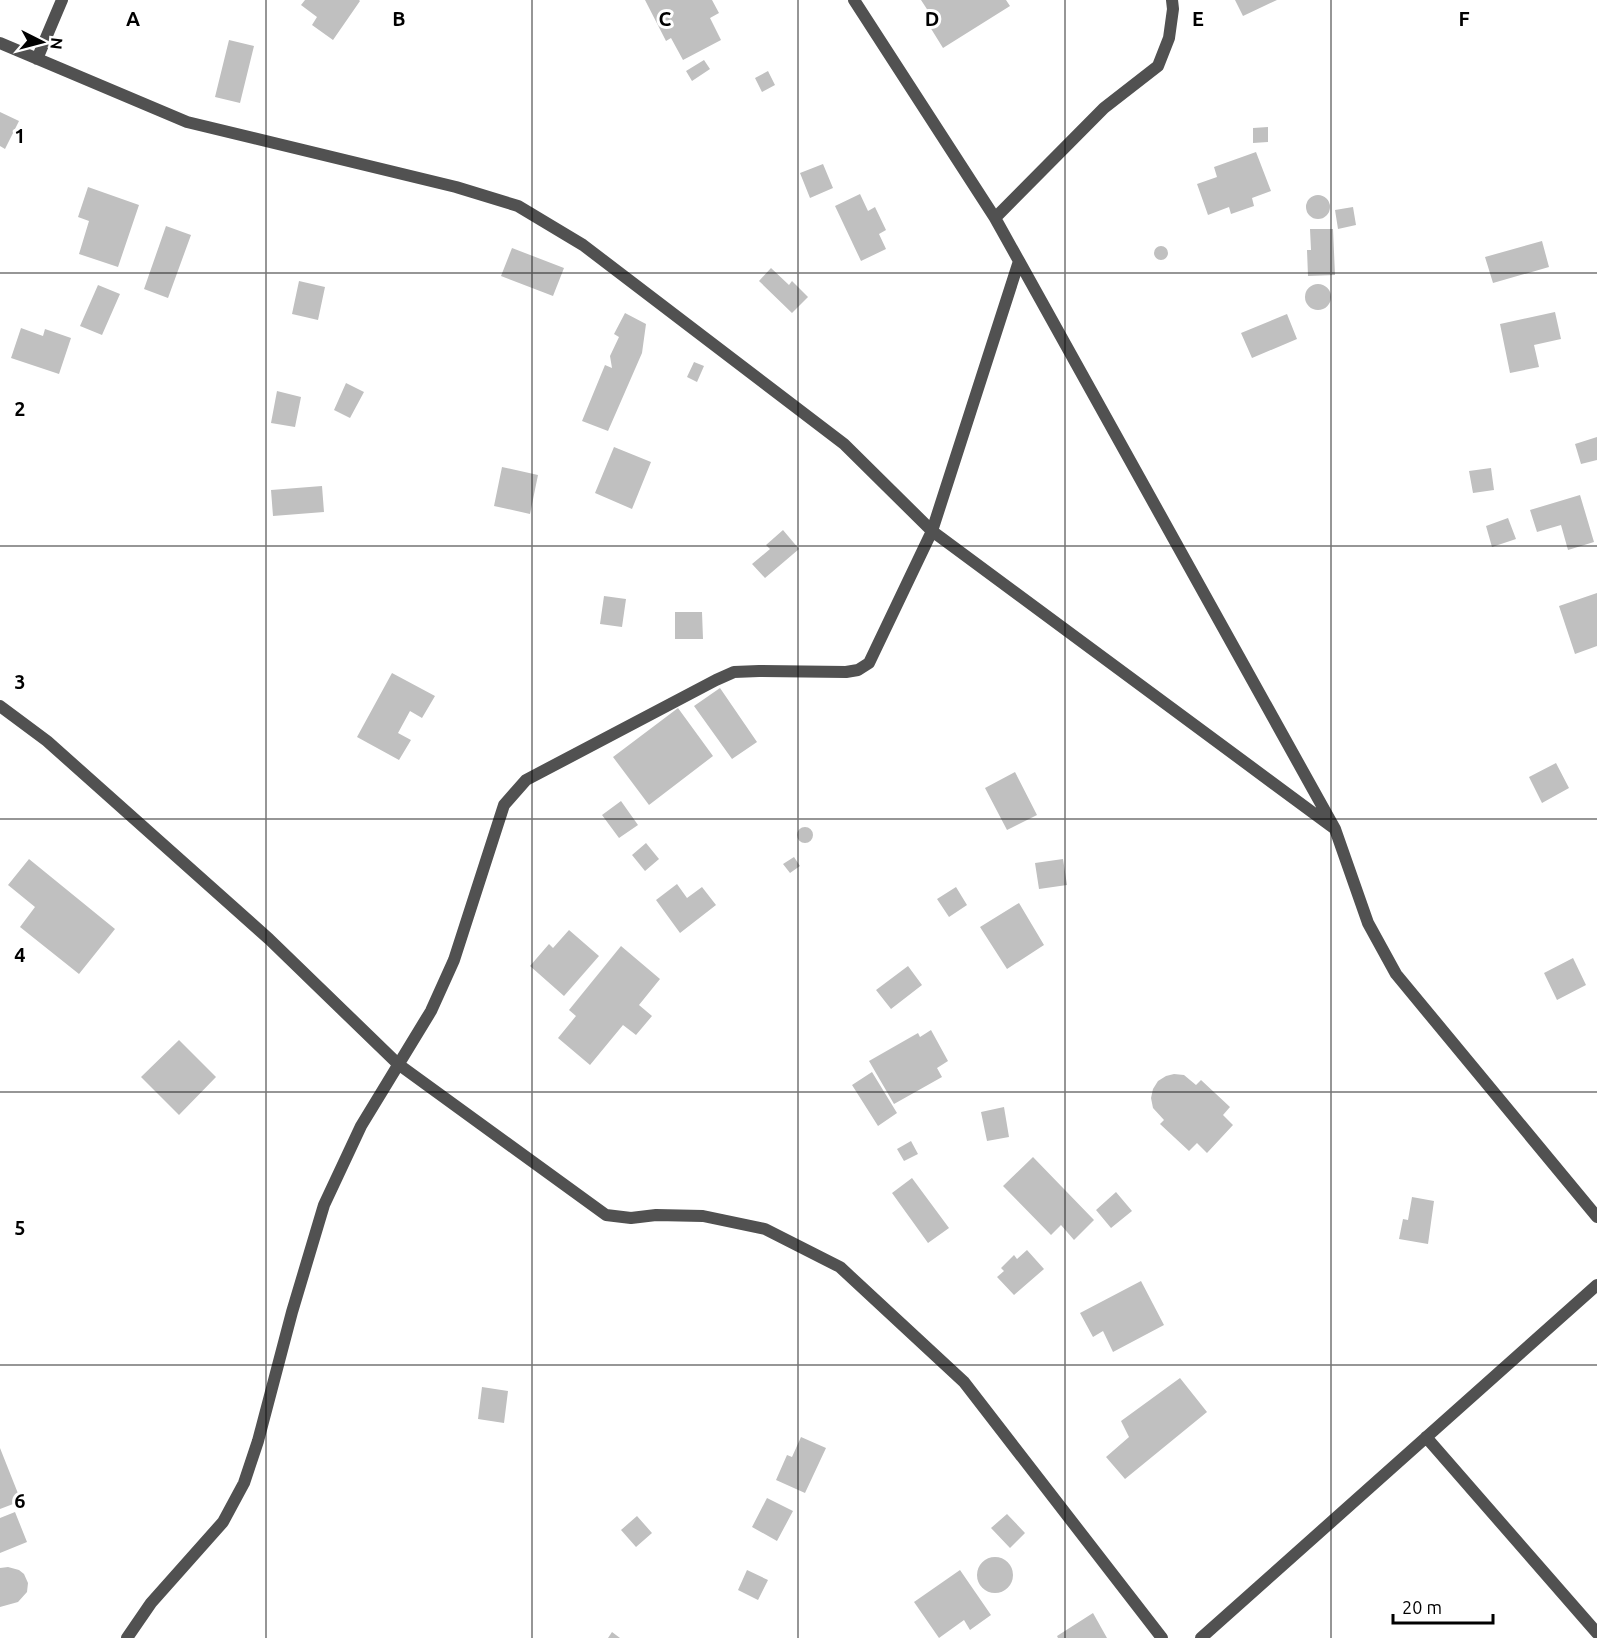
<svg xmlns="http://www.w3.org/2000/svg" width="1597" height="1638" font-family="Ubuntu,sans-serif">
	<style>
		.building { fill: #c0c0c0 }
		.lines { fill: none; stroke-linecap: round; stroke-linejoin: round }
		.minor { stroke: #515151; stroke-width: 12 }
		.grid { fill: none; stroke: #000; stroke-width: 1.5; stroke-opacity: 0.55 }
		.grid-label { font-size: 20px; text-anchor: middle; font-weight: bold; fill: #000; stroke: #fff; stroke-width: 6; stroke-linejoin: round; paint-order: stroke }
	</style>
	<rect width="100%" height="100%" fill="#fff"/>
	<!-- building -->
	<path class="building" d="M 305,0 L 359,0 L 360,1 L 333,40 L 312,25 L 317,17 L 301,5 Z
		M 645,0 L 712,0 L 719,13 L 710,18 L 721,40 L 683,60 L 671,38 L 666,41 Z
		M 921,0 L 1006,0 L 1010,6 L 943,48 L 930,27 L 936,23 Z
		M 1235,0 L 1277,0 L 1243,16 Z
		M 229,40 L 254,46 L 240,103 L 215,97 Z
		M 704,60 L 710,69 L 692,81 L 686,71 Z
		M 768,71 L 775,85 L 762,92 L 755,78 Z
		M 0,112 L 19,121 L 5,149 L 0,146 Z
		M 1268,127 L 1268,142 L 1253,143 L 1253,128 Z
		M 1256,152 L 1271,191 L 1252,198 L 1254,206 L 1231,214 L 1229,207 L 1208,215 L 1197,184 L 1217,177 L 1214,167 Z
		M 823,164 L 833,188 L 810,198 L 800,173 Z
		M 88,187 L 139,205 L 118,267 L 79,254 L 89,221 L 78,217 Z
		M 860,194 L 868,211 L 875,207 L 886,230 L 879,234 L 886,249 L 861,261 L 835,206 Z
		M1306 207a12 12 0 1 1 24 0a12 12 0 1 1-24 0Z
		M 1353,207 L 1356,225 L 1338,229 L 1335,210 Z
		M 166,226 L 191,235 L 168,298 L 144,289 Z
		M 1310,229 L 1333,229 L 1335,275 L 1308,276 L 1307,250 L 1311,250 Z
		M 1542,241 L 1549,267 L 1493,283 L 1485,257 Z
		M1154 253a7 7 0 1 1 14 0a7 7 0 1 1-14 0Z
		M 512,248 L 564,268 L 553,296 L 501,276 Z
		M 771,268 L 789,285 L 792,281 L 808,297 L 792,313 L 759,281 Z
		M 299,281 L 325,287 L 318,320 L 292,314 Z
		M1305 297a13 13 0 1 1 26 0a13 13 0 1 1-26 0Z
		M 98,285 L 120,294 L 102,335 L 80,326 Z
		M 1555,312 L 1561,339 L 1534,345 L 1539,367 L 1510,373 L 1500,324 Z
		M 625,313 L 646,324 L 642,353 L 608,431 L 582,421 L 605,365 L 612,368 L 610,356 L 619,337 L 614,334 Z
		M 1287,314 L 1297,339 L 1252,358 L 1241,333 Z
		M 21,328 L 43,336 L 45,329 L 71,338 L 59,374 L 11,358 Z
		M 694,362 L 704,366 L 697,382 L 687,377 Z
		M 346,383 L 364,392 L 350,418 L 334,410 Z
		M 277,391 L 301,397 L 295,427 L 271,423 Z
		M 1597,437 L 1597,460 L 1581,464 L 1575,444 Z
		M 614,447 L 651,462 L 632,509 L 595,493 Z
		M 502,467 L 538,475 L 530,514 L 494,506 Z
		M 1491,468 L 1494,490 L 1473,493 L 1469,471 Z
		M 322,486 L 324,512 L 273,516 L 271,490 Z
		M 1580,495 L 1594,542 L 1568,550 L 1561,525 L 1537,532 L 1530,510 Z
		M 1508,518 L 1516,539 L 1492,547 L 1486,526 Z
		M 783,530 L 799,549 L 765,578 L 752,564 L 770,549 L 766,545 Z
		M 1597,593 L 1597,646 L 1575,654 L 1559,606 Z
		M 604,596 L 626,599 L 622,627 L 600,624 Z
		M 675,612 L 702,612 L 703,639 L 675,639 Z
		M 392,673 L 435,696 L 422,718 L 410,711 L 398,733 L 411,740 L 399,760 L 357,737 Z
		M 720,688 L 757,742 L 732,759 L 694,706 Z
		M 678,708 L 713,756 L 649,805 L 613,757 Z
		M 1556,763 L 1569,788 L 1542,803 L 1529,777 Z
		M 1015,772 L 1037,815 L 1007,830 L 985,788 Z
		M 621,801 L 638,825 L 619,838 L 602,815 Z
		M797 835a8 8 0 1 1 16 0a8 8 0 1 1-16 0Z
		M 646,843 L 659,859 L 645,871 L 632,855 Z
		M 794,857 L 800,866 L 790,873 L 783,864 Z
		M 29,859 L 115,929 L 79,974 L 20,927 L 35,907 L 8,885 Z
		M 1063,859 L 1067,885 L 1039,889 L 1035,863 Z
		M 677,884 L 687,898 L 702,887 L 716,905 L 680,933 L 656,900 Z
		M 956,887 L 967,905 L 949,917 L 937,899 Z
		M 1019,903 L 1044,945 L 1007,969 L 980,927 Z
		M 569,930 L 599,956 L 564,996 L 530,966 L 549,944 L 553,948 Z
		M 621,946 L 660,979 L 639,1005 L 652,1016 L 636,1035 L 623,1025 L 590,1065 L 558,1038 L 576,1016 L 569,1010 Z
		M 1573,958 L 1586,985 L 1557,1000 L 1544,973 Z
		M 908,966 L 922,985 L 891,1009 L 876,990 Z
		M 931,1030 L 948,1061 L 937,1068 L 942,1077 L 894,1104 L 869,1061 L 918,1033 L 920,1037 Z
		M 179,1040 L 216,1077 L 179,1115 L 141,1077 Z
		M 872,1072 L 897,1113 L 878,1126 L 852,1085 Z
		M 1174,1074 L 1184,1075 L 1196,1085 L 1201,1080 L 1230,1107 L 1223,1115 L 1233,1125 L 1207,1153 L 1197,1143 L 1189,1151 L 1160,1124 L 1164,1120 L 1153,1108 L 1151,1098 L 1153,1089 L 1158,1081 L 1166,1076 Z
		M 1004,1107 L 1009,1137 L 987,1141 L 981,1112 Z
		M 911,1141 L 918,1154 L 904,1161 L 897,1149 Z
		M 1033,1157 L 1094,1220 L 1074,1240 L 1061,1225 L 1051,1235 L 1003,1186 Z
		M 912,1178 L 949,1228 L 928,1243 L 892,1193 Z
		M 1116,1192 L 1132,1211 L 1111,1228 L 1096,1210 Z
		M 1412,1197 L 1434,1201 L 1428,1244 L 1399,1239 L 1403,1219 L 1408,1220 Z
		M 1027,1250 L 1044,1269 L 1014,1295 L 997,1277 L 1004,1271 L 1001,1268 L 1014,1255 L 1017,1259 Z
		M 1141,1281 L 1164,1325 L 1113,1352 L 1103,1331 L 1093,1337 L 1080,1313 Z
		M 1180,1378 L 1207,1412 L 1125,1479 L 1106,1457 L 1129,1437 L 1121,1421 Z
		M 482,1387 L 508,1391 L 504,1423 L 478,1419 Z
		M 801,1437 L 826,1448 L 805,1493 L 776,1480 L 787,1455 L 792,1457 Z
		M 0,1448 L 21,1501 L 0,1509 Z
		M 767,1498 L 793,1511 L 777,1541 L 752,1527 Z
		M 15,1512 L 27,1542 L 0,1553 L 0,1518 Z
		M 1007,1514 L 1025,1533 L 1010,1548 L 991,1528 Z
		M 637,1516 L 652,1533 L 636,1547 L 621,1530 Z
		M977 1575a18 18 0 1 1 36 0a18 18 0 1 1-36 0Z
		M 8,1567 L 19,1570 L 24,1574 L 28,1583 L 27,1592 L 18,1602 L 0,1607 L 0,1568 Z
		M 747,1570 L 768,1580 L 758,1600 L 738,1590 Z
		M 960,1570 L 991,1615 L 970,1630 L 964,1620 L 939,1638 L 914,1602 Z
		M 1093,1613 L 1107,1638 L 1058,1638 L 1057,1636 Z
		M 612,1632 L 620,1638 L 608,1638 Z"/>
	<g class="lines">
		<!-- minor -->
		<path class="minor" d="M 854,0 L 995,218 L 1019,261 L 1335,829 L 1368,923 L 1396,974 L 1597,1217
			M 0,43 L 187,122 L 456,187 L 518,206 L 583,245 L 844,444 L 932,531 L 1335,829
			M 37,59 L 62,0
			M 995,218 L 1104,108 L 1158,66 L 1169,38 L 1173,9 L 1172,0
			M 0,706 L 47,741 L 269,939 L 398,1064 L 606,1215 L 631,1218 L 656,1215 L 703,1216 L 765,1229 L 840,1267 L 964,1382 L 1162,1638
			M 1426,1437 L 1597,1633
			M 127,1638 L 151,1603 L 223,1522 L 244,1483 L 258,1441 L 292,1312 L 324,1205 L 361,1126 L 431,1011 L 454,960 L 504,805 L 526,780 L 716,680 L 734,672 L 759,671 L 846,672 L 858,670 L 869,663 L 932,531 L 1019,261
			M 1201,1638 L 1597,1285"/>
	</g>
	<!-- grid -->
	<path class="grid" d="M 266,0 L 266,1638M 532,0 L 532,1638M 798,0 L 798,1638M 1065,0 L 1065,1638M 1331,0 L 1331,1638M 0,273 L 1597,273M 0,546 L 1597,546M 0,819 L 1597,819M 0,1092 L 1597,1092M 0,1365 L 1597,1365"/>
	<g class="grid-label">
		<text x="133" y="26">A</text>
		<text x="399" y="26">B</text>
		<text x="665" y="26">C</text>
		<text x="932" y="26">D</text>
		<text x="1198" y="26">E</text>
		<text x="1464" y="26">F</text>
		<text x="20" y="143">1</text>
		<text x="20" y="416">2</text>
		<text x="20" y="689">3</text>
		<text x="20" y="962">4</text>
		<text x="20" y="1235">5</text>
		<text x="20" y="1508">6</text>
	</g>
	<!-- north arrow -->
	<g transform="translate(42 42) rotate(96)" stroke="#ffffff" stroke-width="4.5" paint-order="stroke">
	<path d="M0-4.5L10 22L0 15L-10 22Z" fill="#000000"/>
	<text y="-9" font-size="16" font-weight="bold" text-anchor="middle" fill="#000000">N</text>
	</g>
	<!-- scale -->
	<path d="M1393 1614v9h100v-9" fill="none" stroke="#000000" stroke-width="3"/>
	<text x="1402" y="1614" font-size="18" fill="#000000" stroke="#ffffff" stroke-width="4.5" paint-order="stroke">20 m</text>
</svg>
